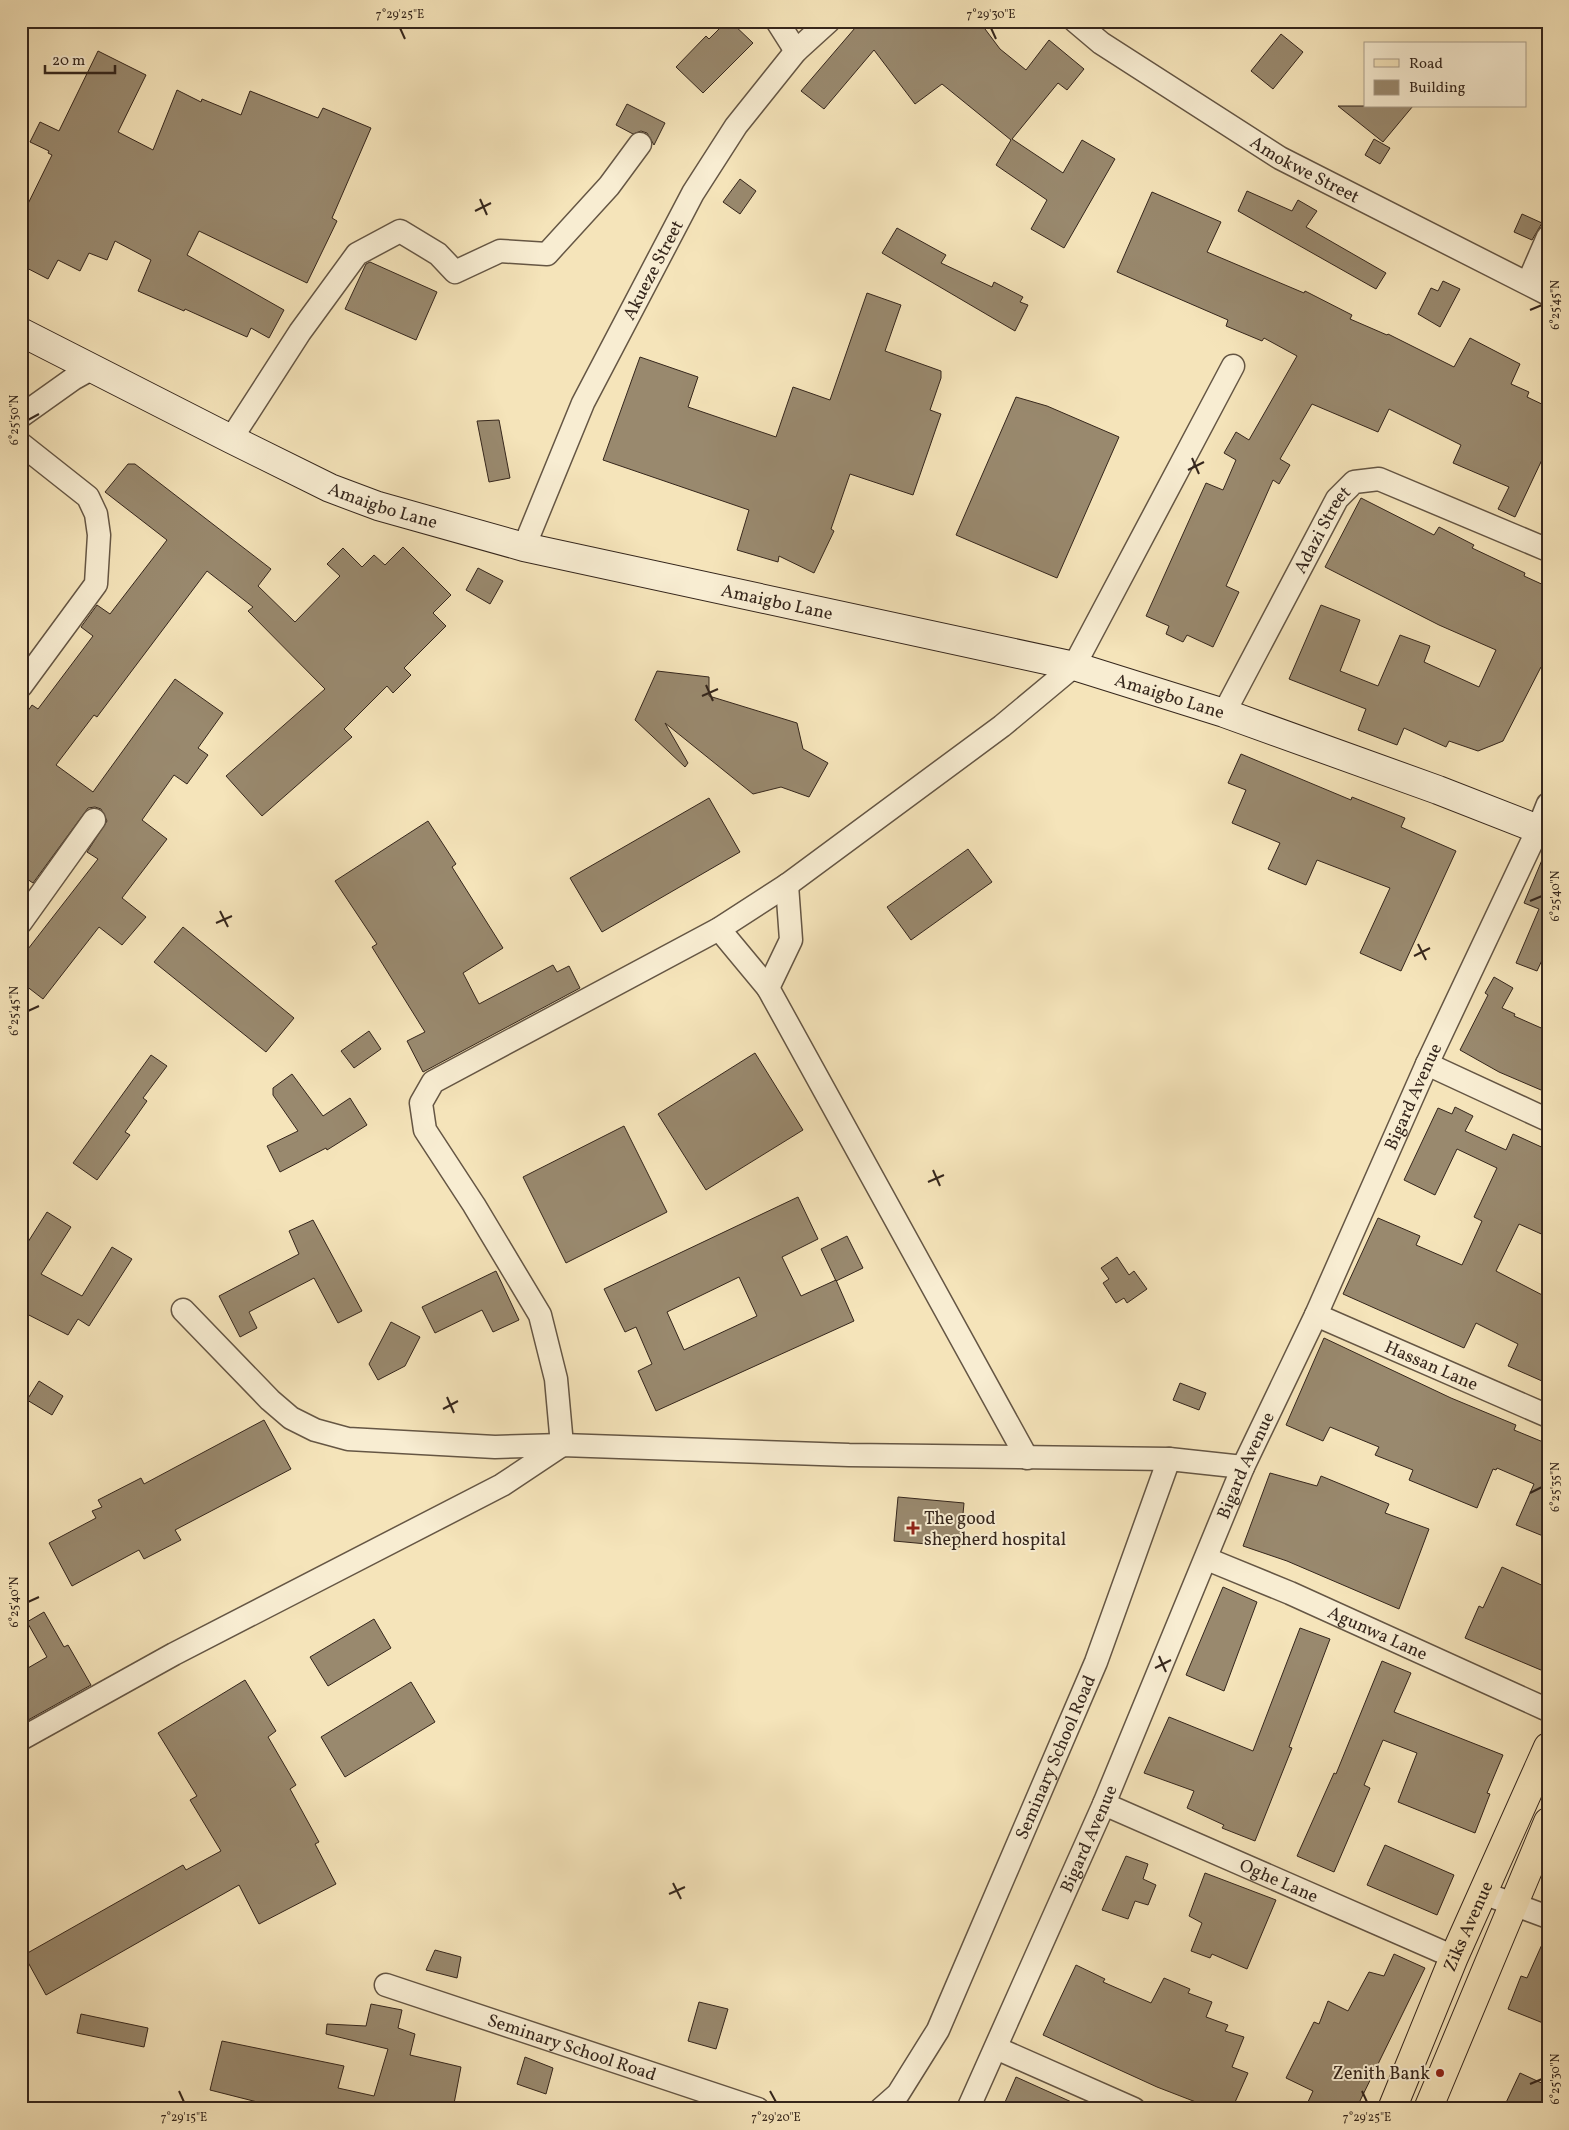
<svg xmlns="http://www.w3.org/2000/svg" width="1569" height="2130" font-family="Vollkorn,serif">
	<style>
		.building { fill: #99896e; stroke: #35261c; fill-rule: evenodd }
		.lines { fill: none; stroke-linecap: round; stroke-linejoin: round }
		.street-casing { stroke: #655644; stroke-width: 25 }
		.secondary-casing { stroke: #35261c; stroke-width: 30 }
		.primary-casing { stroke: #35261c; stroke-width: 30 }
		.street { stroke: #f8edd2; stroke-width: 22 }
		.secondary { stroke: #f8edd2; stroke-width: 28 }
		.primary { stroke: #f5e4ba; stroke-width: 28 }
		.ticks { fill: none; stroke: #35261c; stroke-width: 2 }
		.poi-dot { fill: #8f2418; stroke: #f8edd2; stroke-width: 2 }
		.labels { text-anchor: middle; stroke-width: 4; stroke-linejoin: round; paint-order: stroke }
		.street-label { font-size: 18px; fill: #35261c; stroke: #f8edd2 }
		.poi-label { font-size: 18px; fill: #35261c; stroke: #f8edd2; text-anchor: start }
		.neatline { fill: none; stroke: #35261c; stroke-width: 2 }
		.ticks-label { font-size: 12px; text-anchor: middle; fill: #35261c }
	</style>
	<rect width="100%" height="100%" fill="#f5e4ba"/>
	<filter id="stains"><feTurbulence type="fractalNoise" baseFrequency=".004" numOctaves="4"/><feColorMatrix values="0 0 0 0 .2 0 0 0 0 .09 0 0 0 0 .02 0 0 0 .5 -.17"/></filter>
	<radialGradient id="worn" r=".72"><stop offset=".6" stop-color="#630" stop-opacity="0"/><stop offset="1" stop-color="#630" stop-opacity=".3"/></radialGradient>
	<!-- building -->
	<path class="building" d="M 727,21 L 730,21 L 753,43 L 703,93 L 676,67 L 706,36 L 709,39 Z
		M 861,21 L 979,21 L 1000,49 L 1026,70 L 1049,40 L 1084,69 L 1067,90 L 1058,83 L 1012,139 L 1063,173 L 1082,140 L 1115,159 L 1064,248 L 1031,229 L 1047,200 L 996,165 L 1011,140 L 942,84 L 915,104 L 874,50 L 824,109 L 801,91 Z
		M 1281,34 L 1303,52 L 1273,89 L 1251,71 Z
		M 98,51 L 146,75 L 118,132 L 153,150 L 177,90 L 201,102 L 202,99 L 241,115 L 250,91 L 318,118 L 323,108 L 371,128 L 332,218 L 337,221 L 307,283 L 199,231 L 187,255 L 284,310 L 269,338 L 251,328 L 247,337 L 185,309 L 184,311 L 138,291 L 151,260 L 115,241 L 107,260 L 89,253 L 80,271 L 58,260 L 48,279 L 21,265 L 21,259 L 28,246 L 21,242 L 21,218 L 52,155 L 48,153 L 49,151 L 30,142 L 40,122 L 59,131 Z
		M 627,104 L 665,123 L 654,145 L 647,133 L 641,131 L 633,134 L 616,125 Z
		M 1338,106 L 1413,106 L 1383,142 Z
		M 1374,139 L 1390,148 L 1380,164 L 1365,155 Z
		M 740,179 L 756,191 L 740,214 L 723,202 Z
		M 1247,191 L 1292,211 L 1298,200 L 1317,211 L 1306,227 L 1386,273 L 1376,289 L 1238,211 Z
		M 1152,192 L 1221,222 L 1207,252 L 1304,293 L 1305,291 L 1352,315 L 1350,319 L 1387,335 L 1388,334 L 1454,367 L 1470,338 L 1520,364 L 1511,384 L 1529,392 L 1527,397 L 1548,407 L 1548,447 L 1515,517 L 1498,509 L 1509,487 L 1453,463 L 1461,445 L 1389,409 L 1378,432 L 1312,404 L 1280,459 L 1290,465 L 1279,484 L 1273,480 L 1226,586 L 1239,592 L 1213,647 L 1187,635 L 1183,642 L 1166,634 L 1169,626 L 1146,616 L 1206,483 L 1223,490 L 1236,460 L 1224,453 L 1236,432 L 1249,440 L 1297,356 L 1264,338 L 1262,341 L 1226,326 L 1228,320 L 1117,272 Z
		M 1522,214 L 1542,223 L 1532,240 L 1514,232 Z
		M 897,228 L 946,255 L 941,263 L 992,287 L 994,282 L 1023,297 L 1020,302 L 1028,305 L 1015,331 L 882,253 Z
		M 370,262 L 437,292 L 416,340 L 345,309 L 366,264 Z
		M 1443,281 L 1460,289 L 1440,327 L 1418,314 L 1431,288 L 1438,291 Z
		M 867,293 L 901,305 L 885,351 L 941,371 L 941,378 L 930,410 L 941,414 L 913,495 L 850,474 L 831,529 L 834,531 L 814,573 L 779,556 L 778,562 L 737,550 L 749,510 L 603,460 L 640,357 L 698,377 L 688,407 L 776,437 L 793,387 L 830,400 Z
		M 1016,397 L 1047,406 L 1119,437 L 1057,578 L 956,535 Z
		M 499,420 L 510,478 L 489,482 L 477,421 Z
		M 128,464 L 135,464 L 271,569 L 258,586 L 295,622 L 340,576 L 327,564 L 343,548 L 362,567 L 374,555 L 385,565 L 403,547 L 451,595 L 433,613 L 446,626 L 404,668 L 411,675 L 393,693 L 387,686 L 344,729 L 352,737 L 262,816 L 226,776 L 325,689 L 248,611 L 253,607 L 207,571 L 97,717 L 94,715 L 56,765 L 93,792 L 175,679 L 223,713 L 198,748 L 208,755 L 187,784 L 174,775 L 142,820 L 167,839 L 122,898 L 146,917 L 122,945 L 99,927 L 43,999 L 21,982 L 21,958 L 98,859 L 87,852 L 107,821 L 101,809 L 95,807 L 88,808 L 33,883 L 21,875 L 21,721 L 32,705 L 38,709 L 93,636 L 81,627 L 97,605 L 110,614 L 167,540 L 105,492 Z
		M 1361,498 L 1434,535 L 1439,527 L 1474,545 L 1472,548 L 1525,573 L 1524,576 L 1548,587 L 1548,670 L 1541,667 L 1503,741 L 1478,751 L 1449,741 L 1446,747 L 1404,728 L 1397,745 L 1358,730 L 1366,709 L 1289,679 L 1321,605 L 1360,620 L 1340,671 L 1378,686 L 1400,635 L 1430,646 L 1424,662 L 1479,687 L 1496,650 L 1439,625 L 1325,567 Z
		M 478,568 L 503,581 L 490,604 L 466,590 Z
		M 657,671 L 709,677 L 709,696 L 797,723 L 803,749 L 828,763 L 809,797 L 781,787 L 753,794 L 665,723 L 688,763 L 685,767 L 635,720 Z
		M 1241,754 L 1351,800 L 1352,797 L 1405,818 L 1401,827 L 1456,851 L 1401,971 L 1360,953 L 1390,888 L 1317,860 L 1306,885 L 1268,869 L 1280,843 L 1232,823 L 1246,790 L 1228,783 Z
		M 709,798 L 740,852 L 602,932 L 570,878 Z
		M 428,821 L 456,864 L 452,867 L 503,948 L 463,973 L 479,1004 L 553,965 L 557,972 L 569,966 L 580,988 L 423,1072 L 407,1041 L 425,1032 L 372,947 L 377,944 L 335,881 Z
		M 1547,848 L 1548,947 L 1537,971 L 1516,963 L 1539,909 L 1524,903 Z
		M 968,849 L 992,882 L 911,940 L 887,907 Z
		M 183,927 L 294,1018 L 266,1052 L 154,962 Z
		M 1494,977 L 1513,988 L 1502,1008 L 1515,1014 L 1514,1016 L 1548,1031 L 1548,1093 L 1499,1072 L 1460,1050 L 1488,995 L 1485,993 Z
		M 369,1031 L 381,1049 L 354,1068 L 341,1051 Z
		M 755,1053 L 803,1130 L 706,1190 L 658,1114 Z
		M 151,1055 L 167,1066 L 143,1098 L 147,1101 L 125,1132 L 130,1135 L 97,1180 L 73,1163 Z
		M 292,1074 L 323,1116 L 350,1098 L 367,1125 L 327,1150 L 326,1148 L 280,1172 L 267,1146 L 298,1131 L 273,1095 L 273,1088 Z
		M 1455,1107 L 1473,1116 L 1465,1131 L 1506,1150 L 1513,1134 L 1548,1150 L 1548,1237 L 1519,1224 L 1496,1271 L 1548,1298 L 1548,1368 L 1542,1381 L 1508,1366 L 1518,1344 L 1476,1323 L 1464,1348 L 1343,1294 L 1378,1218 L 1420,1236 L 1416,1245 L 1462,1265 L 1482,1221 L 1474,1217 L 1497,1168 L 1457,1149 L 1435,1195 L 1404,1180 L 1438,1108 L 1452,1114 Z
		M 624,1126 L 667,1212 L 566,1263 L 523,1177 Z
		M 798,1197 L 818,1239 L 782,1257 L 801,1296 L 836,1280 L 854,1321 L 656,1411 L 638,1371 L 652,1364 L 636,1327 L 625,1332 L 604,1289 ZM 739,1277 L 757,1316 L 684,1350 L 667,1312 Z
		M 47,1212 L 71,1227 L 41,1274 L 82,1296 L 112,1247 L 132,1259 L 89,1326 L 78,1319 L 68,1335 L 21,1311 L 21,1253 Z
		M 313,1220 L 362,1311 L 338,1323 L 314,1278 L 249,1312 L 257,1328 L 240,1337 L 219,1296 L 299,1254 L 289,1231 Z
		M 847,1236 L 863,1268 L 836,1281 L 821,1249 Z
		M 1117,1257 L 1129,1275 L 1134,1271 L 1147,1289 L 1127,1303 L 1124,1298 L 1116,1303 L 1103,1283 L 1109,1279 L 1101,1268 Z
		M 496,1271 L 519,1320 L 493,1332 L 482,1310 L 435,1333 L 422,1307 Z
		M 391,1322 L 420,1337 L 405,1366 L 378,1380 L 369,1364 Z
		M 1324,1338 L 1451,1398 L 1516,1425 L 1514,1430 L 1548,1444 L 1548,1538 L 1516,1525 L 1534,1484 L 1497,1468 L 1496,1470 L 1493,1469 L 1477,1508 L 1409,1480 L 1413,1470 L 1375,1455 L 1379,1447 L 1330,1427 L 1323,1441 L 1286,1425 Z
		M 39,1381 L 63,1396 L 52,1415 L 27,1400 Z
		M 1180,1383 L 1206,1393 L 1199,1410 L 1173,1400 Z
		M 264,1420 L 291,1469 L 175,1530 L 181,1540 L 144,1559 L 139,1550 L 72,1586 L 49,1543 L 96,1518 L 92,1511 L 102,1507 L 98,1500 L 141,1478 L 144,1484 Z
		M 1270,1473 L 1317,1486 L 1321,1476 L 1389,1504 L 1385,1513 L 1429,1529 L 1399,1609 L 1287,1561 L 1243,1546 Z
		M 898,1497 L 964,1503 L 960,1547 L 894,1541 Z
		M 1502,1567 L 1548,1588 L 1548,1673 L 1465,1638 L 1479,1606 L 1483,1608 Z
		M 1223,1587 L 1257,1602 L 1224,1691 L 1186,1675 Z
		M 44,1612 L 64,1647 L 68,1645 L 91,1685 L 21,1724 L 21,1672 L 47,1657 L 27,1622 Z
		M 374,1619 L 391,1648 L 328,1686 L 310,1657 Z
		M 1300,1628 L 1330,1639 L 1289,1747 L 1292,1748 L 1255,1841 L 1222,1828 L 1224,1825 L 1187,1808 L 1194,1791 L 1144,1773 L 1169,1717 L 1253,1751 Z
		M 1382,1661 L 1411,1673 L 1394,1712 L 1503,1755 L 1487,1793 L 1490,1794 L 1475,1833 L 1398,1802 L 1417,1753 L 1383,1740 L 1364,1785 L 1370,1788 L 1334,1872 L 1297,1856 L 1334,1773 L 1336,1774 Z
		M 245,1680 L 276,1731 L 268,1737 L 296,1785 L 290,1789 L 319,1842 L 315,1844 L 336,1884 L 259,1924 L 239,1885 L 46,1995 L 24,1955 L 183,1865 L 186,1870 L 221,1851 L 190,1800 L 197,1796 L 158,1733 Z
		M 411,1682 L 435,1722 L 345,1777 L 321,1737 Z
		M 1385,1845 L 1454,1875 L 1437,1915 L 1367,1885 Z
		M 1126,1856 L 1148,1864 L 1143,1879 L 1156,1885 L 1148,1905 L 1135,1901 L 1128,1919 L 1102,1910 Z
		M 1205,1873 L 1276,1900 L 1247,1969 L 1212,1954 L 1210,1958 L 1191,1951 L 1202,1923 L 1189,1916 Z
		M 1548,1931 L 1548,2025 L 1508,2009 L 1521,1976 L 1527,1978 Z
		M 435,1950 L 461,1957 L 457,1978 L 426,1970 Z
		M 1394,1954 L 1425,1968 L 1356,2109 L 1318,2109 L 1307,2104 L 1313,2091 L 1286,2078 L 1314,2022 L 1319,2024 L 1328,2001 L 1348,2011 L 1369,1972 L 1384,1976 Z
		M 1076,1965 L 1105,1979 L 1103,1982 L 1151,2003 L 1164,1978 L 1190,1989 L 1188,1993 L 1212,2002 L 1206,2017 L 1228,2025 L 1225,2031 L 1244,2037 L 1232,2067 L 1248,2073 L 1232,2109 L 1214,2109 L 1157,2087 L 1043,2035 Z
		M 699,2002 L 728,2009 L 716,2049 L 688,2041 Z
		M 371,2004 L 402,2010 L 398,2028 L 415,2034 L 410,2055 L 461,2067 L 453,2109 L 285,2109 L 210,2090 L 222,2041 L 344,2066 L 338,2088 L 374,2096 L 388,2049 L 326,2034 L 327,2024 L 366,2026 Z
		M 81,2014 L 148,2028 L 144,2047 L 77,2033 Z
		M 525,2057 L 553,2068 L 546,2094 L 517,2084 Z
		M 1520,2073 L 1548,2086 L 1548,2109 L 1503,2109 Z
		M 1016,2077 L 1087,2109 L 1002,2109 Z"/>
	<g class="lines">
		<defs>
			<g id="street">
				<path d="M 777,21 L 796,51"/>
				<path id="s1" d="M 1075,21 L 1101,43 L 1280,158 L 1548,294"/>
				<path d="M 1528,283 L 1548,237"/>
				<path d="M 21,416 L 73,379 L 91,369"/>
				<path d="M 231,439 L 300,332 L 357,254 L 400,231 L 438,254 L 455,272 L 500,251 L 547,254 L 609,186 L 640,144"/>
				<path d="M 21,444 L 88,497 L 96,514 L 99,535 L 96,584 L 21,686"/>
				<path id="s2" d="M 524,547 L 583,403 L 693,193 L 736,126 L 796,51 L 829,21"/>
				<path id="s3" d="M 1224,713 L 1337,499 L 1354,482 L 1379,479 L 1548,550"/>
				<path d="M 21,922 L 94,820"/>
				<path d="M 719,929 L 768,988 L 1027,1458"/>
				<path d="M 768,988 L 791,940 L 787,885"/>
				<path d="M 1427,1064 L 1548,1120"/>
				<path d="M 183,1310 L 270,1400 L 291,1418 L 315,1430 L 348,1439 L 495,1447 L 562,1445 L 849,1455 L 1169,1459"/>
				<path id="s4" d="M 1316,1315 L 1548,1416"/>
				<path id="s5" d="M 1207,1559 L 1290,1593 L 1548,1710"/>
				<path d="M 21,1739 L 174,1654 L 502,1485 L 562,1445 L 556,1379 L 540,1315 L 474,1205 L 425,1130 L 421,1103 L 433,1082 L 719,929 L 787,885 L 1002,726 L 1074,666 L 1233,366"/>
				<path id="s6" d="M 1104,1804 L 1454,1957"/>
				<path d="M 1483,1893 L 1548,1917"/>
				<path id="s7" d="M 386,1985 L 758,2109"/>
				<path d="M 996,2048 L 1134,2109"/>
				<path id="s8" d="M 881,2109 L 898,2094 L 938,2030 L 1096,1662 L 1169,1459 L 1243,1467"/>
				<path id="s9" d="M 968,2109 L 1104,1804 L 1243,1467 L 1316,1315 L 1427,1064 L 1538,829 L 1548,804"/>
			</g>
			<g id="secondary">
				<path id="s10" d="M 21,332 L 231,439 L 330,488 L 378,506 L 524,547 L 1074,666 L 1224,713 L 1438,790 L 1548,833"/>
			</g>
			<g id="primary">
				<path id="s11" d="M 1392,2109 L 1454,1957 L 1548,1747"/>
				<path d="M 1428,2109 L 1548,1822"/>
			</g>
		</defs>
		<!-- street casing -->
		<use href="#street" class="street-casing"/>
		<!-- secondary casing -->
		<use href="#secondary" class="secondary-casing"/>
		<!-- primary casing -->
		<use href="#primary" class="primary-casing"/>
		<!-- street -->
		<use href="#street" class="street"/>
		<!-- secondary -->
		<use href="#secondary" class="secondary"/>
		<!-- primary -->
		<use href="#primary" class="primary"/>
	</g>
	<!-- ticks -->
	<path class="ticks" d="M 400,28 L 405,39M 991,28 L 996,39M 480,199 L 487,215M 475,211 L 491,203M 1530,310 L 1542,305M 28,420 L 39,414M 1192,458 L 1199,474M 1188,470 L 1204,462M 706,685 L 713,701M 702,696 L 718,689M 1530,901 L 1542,896M 220,911 L 228,927M 216,923 L 232,916M 1418,944 L 1426,960M 1414,956 L 1430,948M 28,1011 L 39,1006M 933,1170 L 940,1186M 928,1182 L 944,1175M 447,1397 L 454,1413M 443,1409 L 458,1401M 1530,1493 L 1542,1487M 28,1602 L 39,1597M 1159,1656 L 1166,1672M 1155,1668 L 1171,1660M 673,1883 L 681,1899M 669,1894 L 685,1887M 1530,2084 L 1542,2079M 179,2091 L 184,2102M 770,2091 L 776,2102M 1362,2091 L 1367,2102"/>
	<!-- markers -->
	<g class="poi-dot">
		<path d="M910.5 1520.5h5v5h5v5h-5v5h-5v-5h-5v-5h5z"/>
		<circle cx="1440" cy="2073" r="5"/>
	</g>
	<g class="labels">
		<!-- street labels -->
		<g class="street-label">
			<text dy="6" stroke="none"><textPath href="#s1" startOffset="274">Amokwe Street</textPath></text>
			<text dy="6" stroke="none"><textPath href="#s2" startOffset="306">Akueze Street</textPath></text>
			<text dy="6" stroke="none"><textPath href="#s10" startOffset="402">Amaigbo Lane</textPath></text>
			<text dy="6" stroke="none"><textPath href="#s3" startOffset="208">Adazi Street</textPath></text>
			<text dy="6" stroke="none"><textPath href="#s10" startOffset="808">Amaigbo Lane</textPath></text>
			<text dy="6" stroke="none"><textPath href="#s10" startOffset="1212">Amaigbo Lane</textPath></text>
			<text dy="6" stroke="none"><textPath href="#s9" startOffset="1106">Bigard Avenue</textPath></text>
			<text dy="6" stroke="none"><textPath href="#s4" startOffset="126">Hassan Lane</textPath></text>
			<text dy="6" stroke="none"><textPath href="#s9" startOffset="701">Bigard Avenue</textPath></text>
			<text dy="6" stroke="none"><textPath href="#s5" startOffset="186">Agunwa Lane</textPath></text>
			<text dy="6" stroke="none"><textPath href="#s8" startOffset="395">Seminary School Road</textPath></text>
			<text dy="6" stroke="none"><textPath href="#s9" startOffset="296">Bigard Avenue</textPath></text>
			<text dy="6" stroke="none"><textPath href="#s6" startOffset="191">Oghe Lane</textPath></text>
			<text dy="6" stroke="none"><textPath href="#s11" startOffset="198">Ziks Avenue</textPath></text>
			<text dy="6" stroke="none"><textPath href="#s7" startOffset="196">Seminary School Road</textPath></text>
		</g>
		<!-- poi labels -->
		<g class="poi-label">
			<text x="924" y="1524">The good<tspan x="924" dy="21">shepherd hospital</tspan></text>
			<text x="1430" y="2079" text-anchor="end">Zenith Bank</text>
		</g>
	</g>
	<!-- margin -->
	<rect width="1569" height="2130" fill="none" stroke="#f5e4ba" stroke-width="55"/>
	<!-- legend -->
	<rect x="1364" y="42" width="162" height="65" fill="#f8edd2" stroke="#aa9d89"/>
	<rect x="1374" y="59" width="25" height="8" fill="#f5e4ba" stroke="#aa9d89"/>
	<text x="1409" y="68" font-size="15" fill="#35261c">Road</text>
	<rect x="1374" y="80" width="25" height="15" fill="#99896e" stroke="#aa9d89"/>
	<text x="1409" y="92" font-size="15" fill="#35261c">Building</text>
	<!-- scale -->
	<path d="M45 65v8h70v-8" fill="none" stroke="#35261c" stroke-width="2.5"/>
	<text x="52" y="65" font-size="15" fill="#35261c" stroke="#f8edd2" stroke-width="4" paint-order="stroke">20 m</text>
	<rect x="28" y="28" width="1514" height="2074" class="neatline"/>
	<g class="ticks-label">
		<text x="400" y="18">7°29'25"E</text>
		<text x="991" y="18">7°29'30"E</text>
		<text transform="translate(1555 305) rotate(-90)" y="4">6°25'45"N</text>
		<text transform="translate(14 420) rotate(-90)" y="4">6°25'50"N</text>
		<text transform="translate(1555 896) rotate(-90)" y="4">6°25'40"N</text>
		<text transform="translate(14 1011) rotate(-90)" y="4">6°25'45"N</text>
		<text transform="translate(1555 1487) rotate(-90)" y="4">6°25'35"N</text>
		<text transform="translate(14 1602) rotate(-90)" y="4">6°25'40"N</text>
		<text transform="translate(1555 2079) rotate(-90)" y="4">6°25'30"N</text>
		<text x="184" y="2121">7°29'15"E</text>
		<text x="776" y="2121">7°29'20"E</text>
		<text x="1367" y="2121">7°29'25"E</text>
	</g>
	<rect width="100%" height="100%" filter="url(#stains)"/>
	<rect width="100%" height="100%" fill="url(#worn)"/>
</svg>
